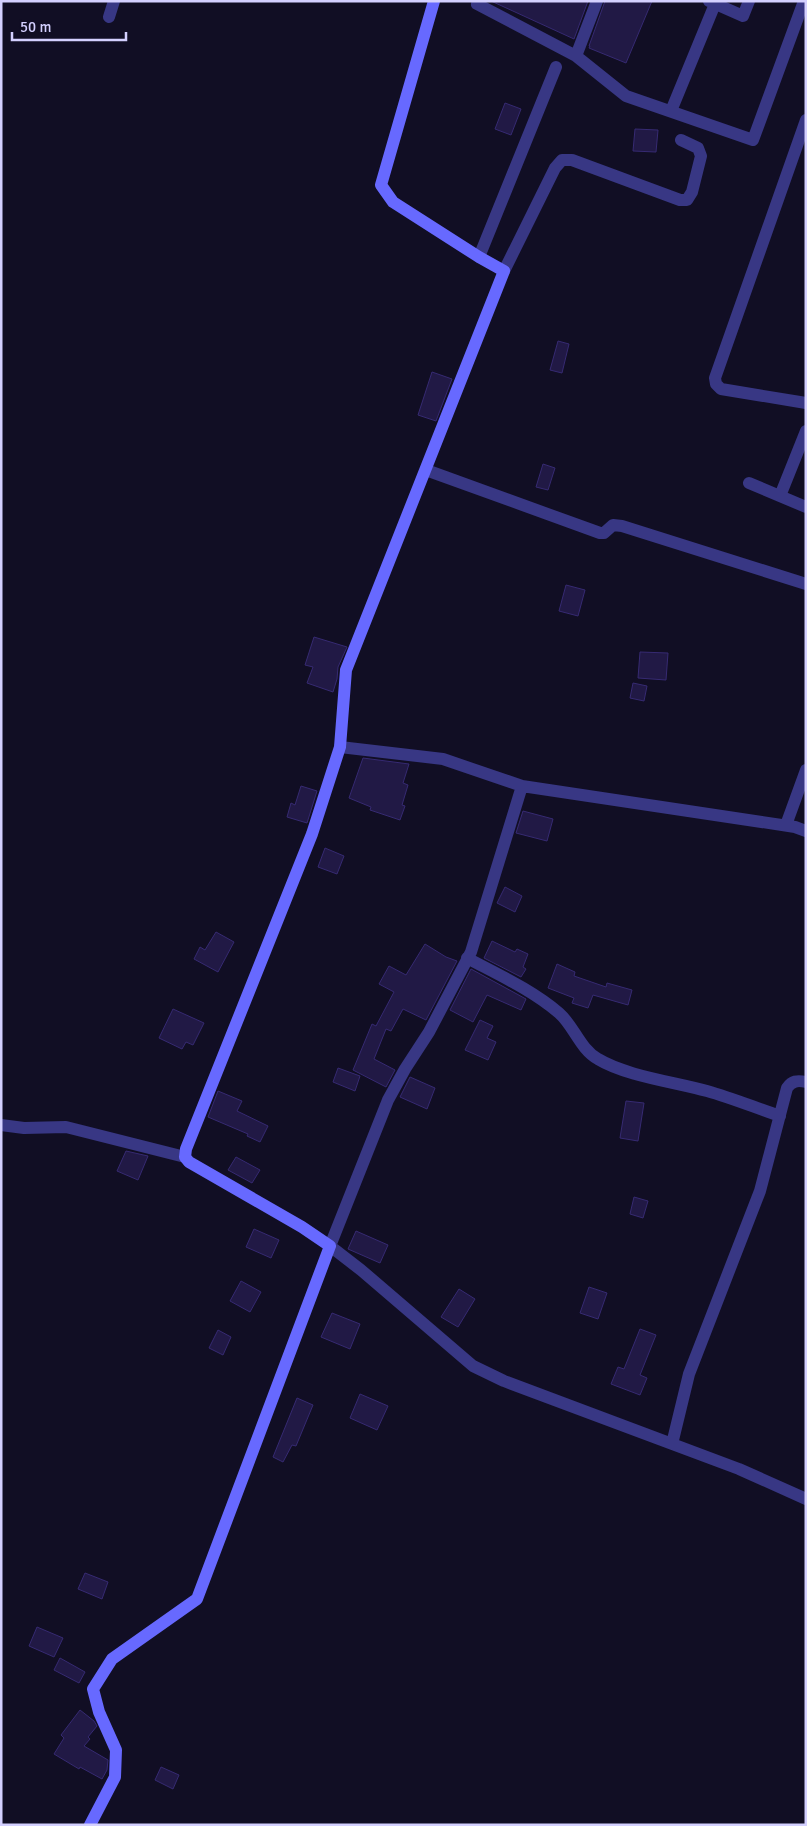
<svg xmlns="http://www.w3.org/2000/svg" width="807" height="1826" font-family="Signika,sans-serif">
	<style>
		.building { fill: #211945; stroke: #362a72 }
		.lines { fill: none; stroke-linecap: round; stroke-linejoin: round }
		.street { stroke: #383784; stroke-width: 12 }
		.secondary { stroke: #6769ff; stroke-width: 12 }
	</style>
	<rect width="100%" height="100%" fill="#110e24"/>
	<!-- building -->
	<path class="building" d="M 491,1 L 588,1 L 574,39 Z
		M 605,1 L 652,1 L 626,63 L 589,48 L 590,46 L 589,46 Z
		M 505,103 L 521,109 L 511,135 L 495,129 Z
		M 635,129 L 658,130 L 656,152 L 633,151 Z
		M 558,341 L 569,344 L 562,373 L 550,370 Z
		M 432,372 L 452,379 L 436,421 L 418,415 Z
		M 543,464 L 555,468 L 548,490 L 536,487 Z
		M 566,585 L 585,590 L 578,616 L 559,611 Z
		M 314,637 L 347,647 L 338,667 L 337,679 L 333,692 L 307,683 L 313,667 L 305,665 Z
		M 640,652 L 668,653 L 666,680 L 638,678 Z
		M 633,683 L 647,686 L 644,701 L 630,698 Z
		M 363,758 L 409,764 L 403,783 L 408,785 L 402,805 L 405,806 L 400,820 L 370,810 L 371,807 L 349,798 Z
		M 301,786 L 317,791 L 307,823 L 287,817 L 291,803 L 295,805 Z
		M 523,811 L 553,819 L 547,841 L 516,833 Z
		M 325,848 L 344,856 L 337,874 L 318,867 Z
		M 505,887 L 522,896 L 515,912 L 497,903 Z
		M 216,932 L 234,942 L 218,972 L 194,959 L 200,947 L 205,950 Z
		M 492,941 L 515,952 L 517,949 L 528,954 L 523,967 L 526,969 L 521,977 L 484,958 Z
		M 425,944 L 446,957 L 457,961 L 426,1020 L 403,1009 L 391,1031 L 386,1029 L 374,1059 L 395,1070 L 386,1087 L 353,1070 L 372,1024 L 376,1026 L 394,992 L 379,984 L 389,966 L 406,975 Z
		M 557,964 L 575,972 L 574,976 L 606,987 L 607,983 L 632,990 L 628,1005 L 593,995 L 588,1008 L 572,1003 L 574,998 L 548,988 Z
		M 471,969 L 526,999 L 521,1010 L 487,995 L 473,1022 L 450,1010 Z
		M 173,1009 L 204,1023 L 193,1045 L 186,1042 L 182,1049 L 159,1038 Z
		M 480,1020 L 493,1026 L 487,1038 L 496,1042 L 488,1060 L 465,1050 Z
		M 338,1068 L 360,1076 L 355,1091 L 333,1082 Z
		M 410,1077 L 435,1088 L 427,1109 L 400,1097 Z
		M 218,1091 L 242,1101 L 237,1111 L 268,1126 L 260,1142 L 247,1136 L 248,1134 L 208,1117 Z
		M 626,1101 L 644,1103 L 638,1141 L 620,1138 Z
		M 126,1151 L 148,1156 L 138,1180 L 117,1171 Z
		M 236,1157 L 260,1170 L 252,1183 L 228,1170 Z
		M 634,1197 L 648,1201 L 643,1218 L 630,1214 Z
		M 254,1229 L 279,1240 L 271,1258 L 246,1247 Z
		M 356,1231 L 388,1245 L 380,1263 L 348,1249 Z
		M 241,1281 L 261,1292 L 250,1312 L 230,1301 Z
		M 589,1287 L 607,1293 L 598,1319 L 580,1313 Z
		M 459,1289 L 475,1299 L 458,1327 L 441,1317 Z
		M 332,1313 L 360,1324 L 350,1349 L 321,1337 Z
		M 640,1329 L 656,1335 L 640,1375 L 647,1378 L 640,1395 L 611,1384 L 618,1367 L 624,1369 Z
		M 218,1330 L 231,1337 L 223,1355 L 209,1348 Z
		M 360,1394 L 388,1406 L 377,1430 L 350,1418 Z
		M 297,1398 L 313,1405 L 296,1446 L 292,1445 L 283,1462 L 273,1457 Z
		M 85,1573 L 108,1582 L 102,1599 L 78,1589 Z
		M 37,1627 L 63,1638 L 54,1657 L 29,1646 Z
		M 60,1658 L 85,1672 L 79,1683 L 54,1670 Z
		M 80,1710 L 94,1721 L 97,1726 L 88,1737 L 90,1739 L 84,1746 L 108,1760 L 107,1770 L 102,1779 L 80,1767 L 79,1769 L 54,1754 L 64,1738 L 61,1735 Z
		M 161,1767 L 179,1775 L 173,1789 L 155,1780 Z"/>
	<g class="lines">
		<!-- street -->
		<path class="street" d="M 478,1 L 477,4 L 576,56
			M 597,1 L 576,56 L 626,96 L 753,140 L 804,1
			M 709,1 L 743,16 L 749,1
			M 109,17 L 114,1
			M 671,111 L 715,4
			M 806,120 L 715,378 L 716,384 L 721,389 L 806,403
			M 479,257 L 556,67
			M 504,271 L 555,168 L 562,160 L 572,160 L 680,200 L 687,200 L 692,192 L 701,156 L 698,148 L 681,140
			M 426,470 L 600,533 L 604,533 L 613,525 L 622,526 L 806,584
			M 749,483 L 806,507
			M 780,496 L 806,431
			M 340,747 L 443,759 L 522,786 L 795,827 L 806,831
			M 522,786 L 471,952 L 429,1032 L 405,1069 L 388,1100 L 330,1246 L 361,1270 L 473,1366 L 504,1381 L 739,1469 L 806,1499
			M 786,825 L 806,770
			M 467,958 C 499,975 532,990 559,1013 C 574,1026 580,1049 598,1059 C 626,1076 675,1082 707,1091 C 732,1098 756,1108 780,1116
			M 1,1125 L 24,1128 L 66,1127 L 185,1157
			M 672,1444 L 689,1374 L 760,1191 L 787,1088 C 792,1081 797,1080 806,1082"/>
		<!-- secondary -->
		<path class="secondary" d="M 90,1825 L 115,1777 L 116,1750 L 99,1712 L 93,1689 L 112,1659 L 197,1599 L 330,1246 L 302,1227 L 189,1162 L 185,1157 L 186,1149 L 312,834 L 340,747 L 346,670 L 504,271 L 479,257 L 393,202 L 381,185 L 434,1"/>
	</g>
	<!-- border -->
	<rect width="807" height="1826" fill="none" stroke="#d4d0ff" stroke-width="5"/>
	<!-- scale -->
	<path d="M12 32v8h114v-8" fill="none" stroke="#d4d0ff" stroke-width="2.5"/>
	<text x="20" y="32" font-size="15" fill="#d4d0ff" stroke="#110e24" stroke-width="4" paint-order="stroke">50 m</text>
</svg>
